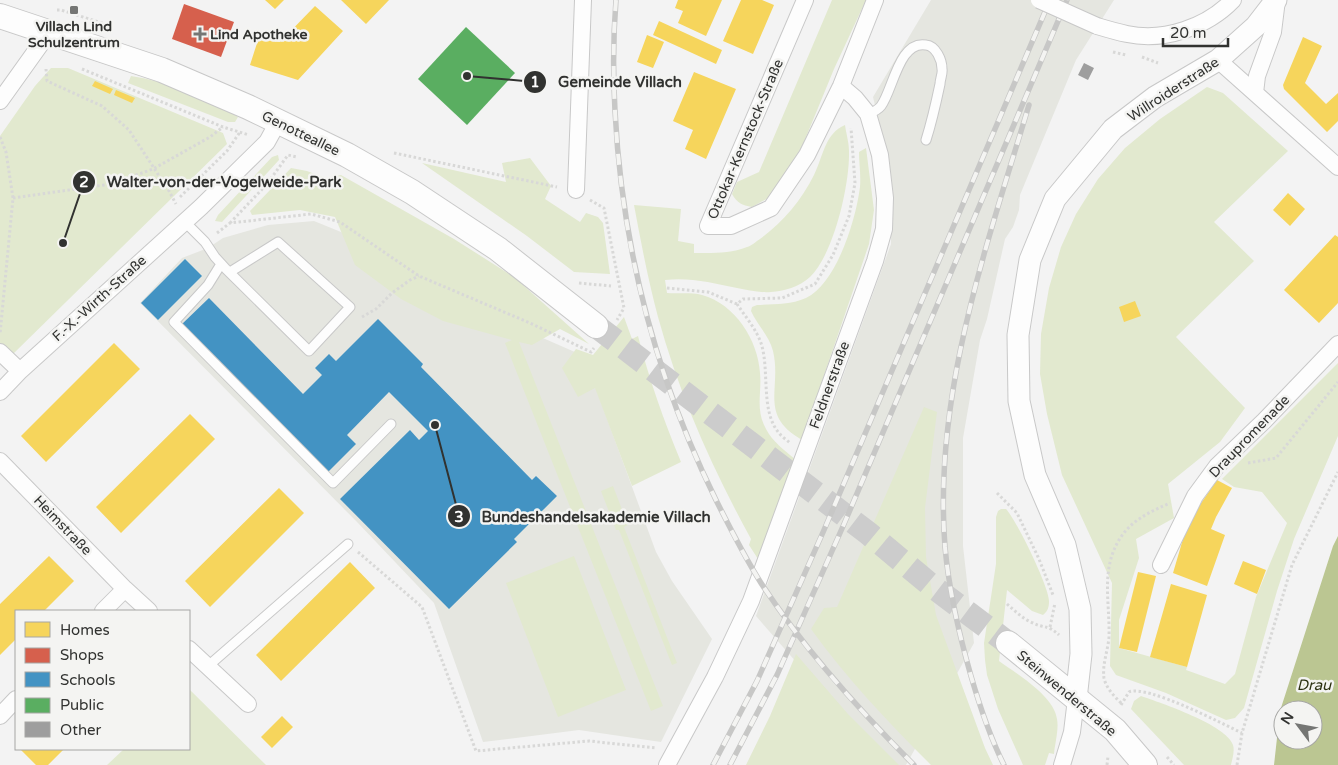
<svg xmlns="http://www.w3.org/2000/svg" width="1338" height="765" font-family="'Varela Round',sans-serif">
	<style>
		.built { fill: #e5e6e0 }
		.green { fill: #e2e9cf }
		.water { fill: #bbc692; fill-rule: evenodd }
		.homes { fill: #f6d55c }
		.shops { fill: #d6604d }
		.schools { fill: #4393c3 }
		.public { fill: #5aae61 }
		.building { fill: #9e9e9e }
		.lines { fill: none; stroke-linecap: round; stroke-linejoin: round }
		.secondary-tunnel { stroke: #ccc; stroke-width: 24; stroke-dasharray: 24 12; stroke-linecap: butt }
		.service-casing { stroke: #c8c8c8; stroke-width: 11 }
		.minor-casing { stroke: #c8c8c8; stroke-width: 18 }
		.tertiary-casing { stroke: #c8c8c8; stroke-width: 23 }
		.secondary-casing { stroke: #c8c8c8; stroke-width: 26 }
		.path { stroke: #d8d8d7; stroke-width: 3; stroke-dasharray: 2.5 2.5; stroke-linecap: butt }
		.service { stroke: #fdfdfd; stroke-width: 9 }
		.minor { stroke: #fdfdfd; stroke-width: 16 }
		.tertiary { stroke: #fdfdfd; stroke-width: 21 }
		.secondary { stroke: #fdfdfd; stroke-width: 24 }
		.rail-casing { stroke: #c7c7c6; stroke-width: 5.5 }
		.rail { stroke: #f4f4f2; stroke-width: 4; stroke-dasharray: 11; stroke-linecap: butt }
		.minor-bridge-casing { stroke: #c8c8c8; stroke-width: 18; stroke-linecap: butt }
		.minor-bridge { stroke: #fdfdfd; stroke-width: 16 }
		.poi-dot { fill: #757674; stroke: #f4f4f2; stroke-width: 2 }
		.labels { text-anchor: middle; stroke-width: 5; stroke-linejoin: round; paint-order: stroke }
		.poi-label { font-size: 14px; font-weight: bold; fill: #313230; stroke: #f4f4f2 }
		.street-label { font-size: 14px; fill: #313230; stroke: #f4f4f2 }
		.water-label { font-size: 15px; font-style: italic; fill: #2a3010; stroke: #f4f4f2 }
		.leader { fill: none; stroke: #313230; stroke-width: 2 }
		.callout-dot { fill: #313230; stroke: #f4f4f2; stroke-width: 2 }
		.mark-label { font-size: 15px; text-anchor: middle; font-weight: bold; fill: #fff }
		.callout-label { font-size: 15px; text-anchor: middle; font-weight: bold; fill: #313230; stroke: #f4f4f2; stroke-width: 5; stroke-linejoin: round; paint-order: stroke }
	</style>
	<rect width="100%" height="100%" fill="#f3f3f3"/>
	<!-- built -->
	<path class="built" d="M 931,0 L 1114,0 L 1076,60 L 1020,195 L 1019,210 L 1013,227 L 1005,239 L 987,319 L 980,340 L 963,438 L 963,546 L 974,643 L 906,765 L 893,765 L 804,671 L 756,616 L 891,244 L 891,174 L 873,97 Z
		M 314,221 L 341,232 L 410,280 L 584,356 L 656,552 L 672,581 L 712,639 L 661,742 L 579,730 L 483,742 L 434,603 L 358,523 L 140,303 L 182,258 L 208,248 L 223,238 L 268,225 Z"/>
	<!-- green -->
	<path class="green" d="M 832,0 L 866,0 L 834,69 L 804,142 L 788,172 L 770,197 L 752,207 C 742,205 737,203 732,194 L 737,182 L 759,172 Z
		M 51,68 L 68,68 L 223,133 L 227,144 L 13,354 L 0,343 L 0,136 L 35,86 Z
		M 131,76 C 168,82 207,96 238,117 L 235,122 L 228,122 L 128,83 Z
		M 1207,87 L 1223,93 L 1288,151 L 1214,222 L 1254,261 L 1176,337 L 1245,408 L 1220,442 L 1168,484 L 1174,518 L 1136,539 L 1139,558 L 1119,620 L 1119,648 L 1187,667 L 1186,670 L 1225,684 L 1235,674 L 1256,597 L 1287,523 L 1262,492 L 1234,487 L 1222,479 L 1338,363 L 1338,436 L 1294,539 L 1277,591 L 1244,708 L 1235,718 L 1226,720 L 1166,693 L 1116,675 L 1110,666 L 1112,583 L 1062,475 L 1047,414 L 1040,374 L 1041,334 L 1049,288 L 1061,247 L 1076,214 L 1098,179 L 1125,148 L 1160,119 Z
		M 845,125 C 846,133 849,142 849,151 C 850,184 834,254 810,277 C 799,287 784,291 771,292 C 760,293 747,290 737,288 C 713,283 689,277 665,280 L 667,293 C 678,294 691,292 702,295 C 735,304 758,340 760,373 C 762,393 755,409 766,429 C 773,442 784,450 795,459 L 758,559 L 749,545 L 751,539 C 712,468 679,394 658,317 C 648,280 641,242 634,205 L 681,209 L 678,241 L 694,244 L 694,253 C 712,253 730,254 747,247 C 752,246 756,241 760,239 C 783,222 801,201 814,175 C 823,157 825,133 845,125 Z
		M 866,148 L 874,210 L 869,244 L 802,440 C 758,415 782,389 773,351 C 769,335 757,325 751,311 L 752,307 L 757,305 C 774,304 790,305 806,298 C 837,283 856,219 860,187 C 861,175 859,163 859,152 Z
		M 278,155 L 279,160 L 222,222 L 215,221 L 218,215 L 272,157 Z
		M 530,158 L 551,186 L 545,199 L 580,222 L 586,213 L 598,217 L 603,223 L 610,274 L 574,272 L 527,236 L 422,163 L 506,182 L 502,163 Z
		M 291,168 L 307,171 L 325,178 L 341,175 L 454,239 L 514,277 L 589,344 L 560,329 L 532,345 L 519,342 L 663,706 L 651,711 L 505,343 L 512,340 L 443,321 L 401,299 L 355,265 L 335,217 L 300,210 L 252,215 L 250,211 Z
		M 624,317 L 632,339 L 638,336 C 649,379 664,421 681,462 L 632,486 L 595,388 L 578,397 L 562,368 L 576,349 L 593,355 Z
		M 924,407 L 937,412 L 925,508 L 926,557 L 936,615 L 985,748 L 993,765 L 931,765 C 888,722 846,678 811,629 L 824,608 L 837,607 Z
		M 613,486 L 628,525 L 624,527 L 677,663 L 672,665 L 619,530 L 616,530 L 601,491 Z
		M 1001,509 L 1006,509 C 1017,521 1049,587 1049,601 C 1049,607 1048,611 1043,615 L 1032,611 L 1007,590 L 999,661 C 1017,674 1054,696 1057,719 C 1059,729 1055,743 1054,754 L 1049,753 L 1045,765 L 1023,765 L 998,709 L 987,675 L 985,660 L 984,643 L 996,564 L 996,517 L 998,511 Z
		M 574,556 L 626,690 L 558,717 L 506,583 Z
		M 796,654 L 848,714 L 899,765 L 746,765 L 770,716 Z
		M 189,689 L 266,765 L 107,765 L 124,749 L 189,749 Z
		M 1141,696 C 1161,703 1227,725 1233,745 C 1235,751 1232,760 1231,765 L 1184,765 L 1131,709 L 1134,701 Z"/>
	<!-- water -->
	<path class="water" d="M 1338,536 L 1338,765 L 1274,765 L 1280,711 L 1333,546 ZM 1283,710 L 1313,710 L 1313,740 L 1283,740 Z"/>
	<!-- homes -->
	<path class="homes" d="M 265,0 L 284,0 L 275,9 Z
		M 341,0 L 389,0 L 366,24 Z
		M 678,0 L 722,0 L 706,36 L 678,23 L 683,11 L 675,8 Z
		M 741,0 L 762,0 L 774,5 L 753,54 L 723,41 Z
		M 315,6 L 343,31 L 298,80 L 250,65 L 259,37 L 280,42 Z
		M 659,21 L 722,50 L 716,64 L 653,35 Z
		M 647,35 L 664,42 L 653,68 L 637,62 Z
		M 1303,37 L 1322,46 L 1305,83 L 1326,104 L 1338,93 L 1338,121 L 1327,132 L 1284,89 L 1283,85 Z
		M 694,72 L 736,89 L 706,159 L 685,149 L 693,130 L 673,121 Z
		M 95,81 L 113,89 L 110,94 L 92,86 Z
		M 116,90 L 135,98 L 132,103 L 114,95 Z
		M 1288,193 L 1305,209 L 1290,226 L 1273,210 Z
		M 1335,235 L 1338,237 L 1338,303 L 1319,323 L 1284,290 Z
		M 1135,301 L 1141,316 L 1124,322 L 1119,307 Z
		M 114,343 L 140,369 L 46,462 L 21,436 Z
		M 190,414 L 215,439 L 121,533 L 96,507 Z
		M 1217,480 L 1232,488 L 1216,517 L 1211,529 L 1225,535 L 1207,586 L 1173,573 L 1188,522 Z
		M 279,488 L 304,513 L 210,607 L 185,581 Z
		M 49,556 L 74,581 L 44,611 L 16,611 L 16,639 L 0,655 L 0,604 Z
		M 1243,561 L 1266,570 L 1257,594 L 1234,584 Z
		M 350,562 L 375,588 L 281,681 L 256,655 Z
		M 1138,572 L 1156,576 L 1137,652 L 1119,648 Z
		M 1171,584 L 1207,595 L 1187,667 L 1150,657 Z
		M 282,716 L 293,727 L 272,748 L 261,737 Z
		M 20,749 L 64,749 L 48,765 L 36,765 Z"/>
	<!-- shops -->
	<path class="shops" d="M 184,4 L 234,22 L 221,57 L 172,39 Z"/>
	<!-- schools -->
	<path class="schools" d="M 185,259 L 202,276 L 158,320 L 141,303 Z
		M 209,298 L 303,394 L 322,375 L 315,368 L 329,354 L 336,361 L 378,319 L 423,364 L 421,367 L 532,480 L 536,476 L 557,496 L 514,539 L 517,542 L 449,609 L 340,499 L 410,430 L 419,440 L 428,431 L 389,392 L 347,435 L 356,444 L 327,473 L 181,325 Z"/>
	<!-- public -->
	<path class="public" d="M 466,27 L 515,73 L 467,125 L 418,79 Z"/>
	<!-- building -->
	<path class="building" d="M 1084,63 L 1094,68 L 1088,80 L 1078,75 Z
		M 638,345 L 641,357 L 636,358 L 632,347 Z"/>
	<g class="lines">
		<!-- secondary-tunnel -->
		<path class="secondary-tunnel" d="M 596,326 L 868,533 L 932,586 L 1008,643"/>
		<defs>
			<path id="service" d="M 868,114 C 873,112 878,110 881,106 C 893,90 899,40 926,45 C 936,46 942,60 942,69 C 943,73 940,79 940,84 C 936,103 932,121 926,140
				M 184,221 L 205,242 L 215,257 L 226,269 L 309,351 L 350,307 L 278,242 L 230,272
				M 221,264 L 208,285 L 174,322 L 333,483 L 391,424
				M 207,667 L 348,544"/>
			<path id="minor" d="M 805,0 L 708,226 L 731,226 L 771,208 L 807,155 L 841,86 L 875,0
				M 1097,26 C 1107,29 1117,32 1127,34 C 1164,42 1207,27 1233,0
				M 1218,60 L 1338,167
				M 1255,93 L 1257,76 L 1273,32 L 1277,0
				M 0,101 L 50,31
				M 576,190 L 583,0
				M 0,352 L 20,371
				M 0,392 L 20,371 L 201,207 L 267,142 L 278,122
				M 0,461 L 125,589 L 103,611
				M 1161,565 L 1195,496 L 1217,466 L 1264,421 L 1338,344
				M 125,589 L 149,611
				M 189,649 L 248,704
				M 0,716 L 16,699
				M 667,765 L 715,677 L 751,601 L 875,261 L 884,229 L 885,198 L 880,155 L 868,114 L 855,98 L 841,86
				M 1062,765 L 1072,732 L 1076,699"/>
			<path id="tertiary" d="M 1076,699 L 1081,654 L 1080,609 L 1065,545 L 1035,475 L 1019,401 L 1018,335 L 1030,260 L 1055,199 L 1113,129 L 1155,97 L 1218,60 L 1256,26 L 1276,0"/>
			<path id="secondary" d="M 0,16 L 162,70 L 248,107 L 347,155 L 412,192 L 498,249 L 596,326
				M 1008,643 L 1115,730 L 1145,765"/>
		</defs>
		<!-- service casing -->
		<use href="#service" class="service-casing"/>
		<!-- minor casing -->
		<use href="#minor" class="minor-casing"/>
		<!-- tertiary casing -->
		<use href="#tertiary" class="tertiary-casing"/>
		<!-- secondary casing -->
		<use href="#secondary" class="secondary-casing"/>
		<!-- path -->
		<path class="path" d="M 57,10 L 61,10 L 102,23 L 107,27
			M 1113,52 L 1126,55
			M 1142,57 L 1158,63
			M 46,69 L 47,81 L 102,106 L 129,130 L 169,191 L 176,204
			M 82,69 L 223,127 L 249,135
			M 0,137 L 6,152 L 13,198 L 0,334
			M 394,153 L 557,187
			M 180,197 L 227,151 L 240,132
			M 13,198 L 111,184 L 153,169 L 210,137 L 223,127
			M 590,200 L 604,208 L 624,308 L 617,320
			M 230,223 L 267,184 L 288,155 L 297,157
			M 217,233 L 230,223 L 311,214 L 340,222 L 419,276 L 530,323 L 591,352 L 594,348
			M 579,283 L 611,286
			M 667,288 L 708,292 L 737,304 L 743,299 L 782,298 L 815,284 L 833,255 L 849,216 L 855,183 L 851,128
			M 737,304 C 745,316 756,329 761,343 C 770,370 760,411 779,433 C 782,437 787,440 790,443
			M 362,317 L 376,309 L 392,293 L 410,280 L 419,276
			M 1248,463 L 1276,458 L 1338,382
			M 997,493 L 1017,513 L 1039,559 L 1053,595
			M 358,552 L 422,607 L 476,751 L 589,741 L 656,748
			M 1007,604 C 1015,611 1023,619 1033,623 C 1045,629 1047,624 1059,635
			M 1050,627 L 1055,603
			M 1121,703 C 1114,696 1106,688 1104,678 C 1102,665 1108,650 1109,637 C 1110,601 1100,568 1121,537 C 1133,519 1152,511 1170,503
			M 1121,705 L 1129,692 C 1146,684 1223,724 1242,733
			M 1167,757 L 1174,765
			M 1107,765 L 1108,756
			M 1237,765 L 1242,733 L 1292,565 L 1338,472"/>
		<!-- service -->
		<use href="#service" class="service"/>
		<!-- minor -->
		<use href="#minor" class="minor"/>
		<!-- tertiary -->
		<use href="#tertiary" class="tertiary"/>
		<!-- secondary -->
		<use href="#secondary" class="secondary"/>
		<defs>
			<path id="rail" d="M 616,0 C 613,37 613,74 615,111 C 622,249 655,376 716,500 C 730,528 744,556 761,583 C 804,649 858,709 914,765
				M 713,765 L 757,681 L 824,530 L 1050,0
				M 730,765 L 777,675 L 844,524 L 1067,0
				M 1004,765 C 990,737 980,707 971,676 C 959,634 949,591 945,547 C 933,395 986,248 1029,105"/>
		</defs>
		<!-- rail casing -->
		<use href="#rail" class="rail-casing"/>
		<!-- rail -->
		<use href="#rail" class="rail"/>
		<defs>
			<path id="minor-bridge" d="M 1039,0 L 1097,26"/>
		</defs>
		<!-- minor-bridge casing -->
		<use href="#minor-bridge" class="minor-bridge-casing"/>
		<!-- minor-bridge -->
		<use href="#minor-bridge" class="minor-bridge"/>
	</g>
	<!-- markers -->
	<g class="poi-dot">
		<rect x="69" y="5" width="10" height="10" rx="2.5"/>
		<path d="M197.5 26.5h5v5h5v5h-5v5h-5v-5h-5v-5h5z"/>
	</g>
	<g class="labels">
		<!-- poi labels -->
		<g class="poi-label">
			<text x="74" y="31">Villach Lind<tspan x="74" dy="16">Schulzentrum</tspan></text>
			<text x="210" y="39" text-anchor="start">Lind Apotheke</text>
		</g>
		<!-- street labels -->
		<g class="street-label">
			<text transform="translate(1173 89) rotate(-33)" y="5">Willroiderstraße</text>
			<text transform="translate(301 133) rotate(26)" y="5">Genotteallee</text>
			<text transform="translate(745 139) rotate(-67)" y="5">Ottokar-Kernstock-Straße</text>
			<text transform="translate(99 298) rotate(-42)" y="5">F.-X.-Wirth-Straße</text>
			<text transform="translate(829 385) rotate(-70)" y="5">Feldnerstraße</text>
			<text transform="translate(1249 436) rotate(-46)" y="5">Draupromenade</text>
			<text transform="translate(63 525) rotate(46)" y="5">Heimstraße</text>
			<text transform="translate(1067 693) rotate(40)" y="5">Steinwenderstraße</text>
		</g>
		<!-- water labels -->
		<g class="water-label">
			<text x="1314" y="690">Drau</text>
		</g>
	</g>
	<!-- callouts -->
	<path class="leader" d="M467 76L535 82M63 243L84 182M435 425L459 516"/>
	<g class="callout-dot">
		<circle cx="467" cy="76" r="5"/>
		<circle cx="63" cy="243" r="5"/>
		<circle cx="435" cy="425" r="5"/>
		<circle cx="535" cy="82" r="12"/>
		<circle cx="84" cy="182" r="12"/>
		<circle cx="459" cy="516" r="12"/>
	</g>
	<g class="mark-label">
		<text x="535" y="87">1</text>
		<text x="84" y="187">2</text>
		<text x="459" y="522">3</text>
	</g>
	<g class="callout-label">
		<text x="620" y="87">Gemeinde Villach</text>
		<text x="224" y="187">Walter-von-der-Vogelweide-Park</text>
		<text x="596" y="522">Bundeshandelsakademie Villach</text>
	</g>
	<!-- legend -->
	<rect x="15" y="610" width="175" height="140" fill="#f4f4f2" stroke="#a6a6a4"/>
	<rect x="25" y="622" width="25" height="15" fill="#f6d55c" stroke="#a6a6a4"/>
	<text x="60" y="635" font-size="15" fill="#313230">Homes</text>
	<rect x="25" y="648" width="25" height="15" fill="#d6604d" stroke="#a6a6a4"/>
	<text x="60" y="660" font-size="15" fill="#313230">Shops</text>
	<rect x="25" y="672" width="25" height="15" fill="#4393c3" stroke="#a6a6a4"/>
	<text x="60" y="685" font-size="15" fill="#313230">Schools</text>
	<rect x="25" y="698" width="25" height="15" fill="#5aae61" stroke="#a6a6a4"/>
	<text x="60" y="710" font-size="15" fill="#313230">Public</text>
	<rect x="25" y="722" width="25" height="15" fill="#9e9e9e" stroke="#a6a6a4"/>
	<text x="60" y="735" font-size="15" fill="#313230">Other</text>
	<!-- north arrow -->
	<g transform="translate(1298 725) rotate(302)"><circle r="24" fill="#f4f4f2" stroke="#a6a6a4"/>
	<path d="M0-4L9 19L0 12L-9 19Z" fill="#757674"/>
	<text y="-8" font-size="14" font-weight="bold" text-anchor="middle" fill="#313230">N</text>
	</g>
	<!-- scale -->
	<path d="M1163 38v8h65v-8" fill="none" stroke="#313230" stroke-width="2.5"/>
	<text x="1170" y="38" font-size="15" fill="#313230" stroke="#f4f4f2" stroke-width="4" paint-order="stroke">20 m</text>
</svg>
